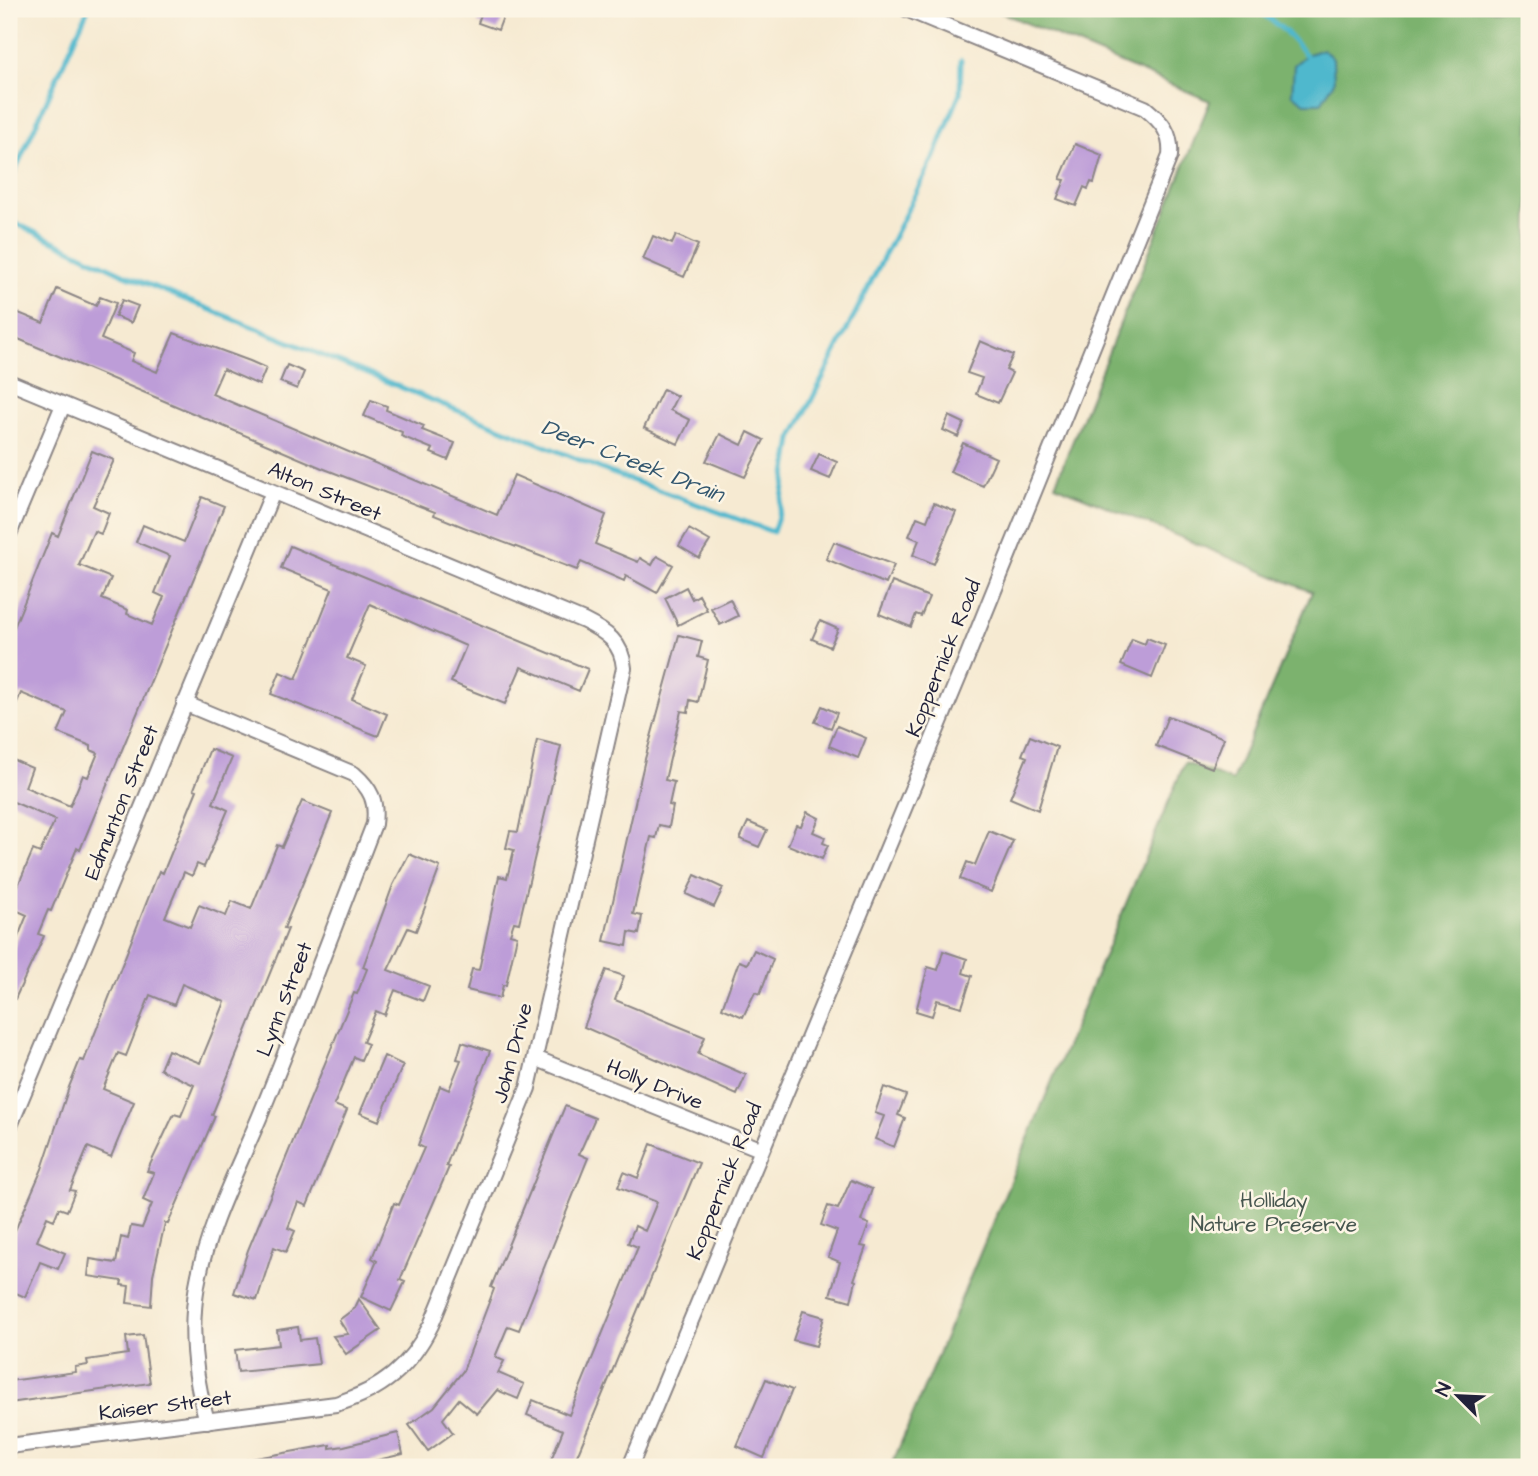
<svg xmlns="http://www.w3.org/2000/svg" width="1538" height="1476" font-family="'Architects Daughter',sans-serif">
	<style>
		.forest { fill: #7bb26e; stroke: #4e6a54; stroke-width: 2 }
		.water { fill: #50b8cd; stroke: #396d84; stroke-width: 2 }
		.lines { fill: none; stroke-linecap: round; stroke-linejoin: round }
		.stream { stroke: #50b8cd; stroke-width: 5 }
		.building { fill: #bd9dd8 }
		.minor-casing { stroke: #8c8686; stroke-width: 18 }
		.minor { stroke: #fff; stroke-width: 14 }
		.labels { text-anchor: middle; stroke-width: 5; stroke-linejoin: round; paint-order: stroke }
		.street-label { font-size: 21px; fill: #22223b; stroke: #fcf5e5 }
		.park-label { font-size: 21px; fill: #46564f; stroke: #fcf5e5 }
		.water-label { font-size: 23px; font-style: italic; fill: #32566e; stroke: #fcf5e5 }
	</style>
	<rect width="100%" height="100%" fill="#fcf5e5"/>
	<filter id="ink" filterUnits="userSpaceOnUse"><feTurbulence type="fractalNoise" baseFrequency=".0143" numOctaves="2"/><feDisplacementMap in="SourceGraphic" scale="14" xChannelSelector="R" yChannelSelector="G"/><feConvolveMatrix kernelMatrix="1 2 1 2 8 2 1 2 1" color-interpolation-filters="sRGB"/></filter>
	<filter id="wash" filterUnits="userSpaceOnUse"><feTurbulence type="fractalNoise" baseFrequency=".00686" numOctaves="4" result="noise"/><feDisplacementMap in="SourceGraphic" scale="28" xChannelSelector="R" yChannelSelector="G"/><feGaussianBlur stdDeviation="1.57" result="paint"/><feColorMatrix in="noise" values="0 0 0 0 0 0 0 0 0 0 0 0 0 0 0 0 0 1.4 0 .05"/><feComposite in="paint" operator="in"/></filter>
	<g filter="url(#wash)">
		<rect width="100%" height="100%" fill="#f6ead2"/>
		<!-- forest -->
		<path class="forest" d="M 993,9 L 1529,9 L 1529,1467 L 891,1467 L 1185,762 L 1232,781 L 1312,592 L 1055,485 L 1210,101 Z"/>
		<!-- water -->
		<path class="water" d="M 1323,49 L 1333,59 L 1334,82 L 1321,103 L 1305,103 L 1292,94 L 1294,65 L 1306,55 Z"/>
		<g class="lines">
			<!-- stream -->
			<path class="stream" d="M 1257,9 L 1286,32 L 1306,55
				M 9,184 L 88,9
				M 9,220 L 125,275 L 609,472 L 773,532 L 780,511 L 792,439 L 936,153 L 960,93 L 961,60"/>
		</g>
		<g id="blocks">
			<!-- building -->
			<path class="building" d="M 483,9 L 506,9 L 498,30 L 478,23 Z
				M 1075,144 L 1102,155 L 1094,183 L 1091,182 L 1088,189 L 1084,187 L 1076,206 L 1057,199 L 1065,180 L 1060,179 Z
				M 676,235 L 698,245 L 684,277 L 643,259 L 653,236 L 672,244 Z
				M 57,289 L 96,306 L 100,297 L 116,303 L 101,339 L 134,353 L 131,361 L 157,372 L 174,333 L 250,361 L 266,368 L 259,385 L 223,369 L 212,394 L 497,515 L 514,475 L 606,515 L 595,544 L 638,562 L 640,558 L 652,565 L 657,556 L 673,565 L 657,593 L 626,576 L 624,581 L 581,562 L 577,570 L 471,530 L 434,515 L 435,512 L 322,468 L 9,335 L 9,309 L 43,323 Z
				M 122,300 L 138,306 L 131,323 L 115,316 Z
				M 980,341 L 1013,355 L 1006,370 L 1012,373 L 998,403 L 976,394 L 982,378 L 967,373 Z
				M 287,365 L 304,372 L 297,389 L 280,382 Z
				M 663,389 L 677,396 L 670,410 L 690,420 L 678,444 L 644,428 Z
				M 371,400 L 387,406 L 386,410 L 424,426 L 422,430 L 455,443 L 448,460 L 431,453 L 433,449 L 401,436 L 402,432 L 364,416 Z
				M 949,416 L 964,423 L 958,437 L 943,430 Z
				M 748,432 L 764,440 L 745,477 L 706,461 L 720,434 L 742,445 Z
				M 963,443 L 996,458 L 983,486 L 950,472 Z
				M 92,451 L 114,460 L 93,506 L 109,513 L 101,534 L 94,531 L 79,565 L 111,578 L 102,599 L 128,610 L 127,614 L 152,625 L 164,597 L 155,593 L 170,556 L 136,542 L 143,525 L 184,542 L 202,497 L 224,506 L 80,850 L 77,848 L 51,911 L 48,910 L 38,934 L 44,936 L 9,1012 L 9,959 L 27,915 L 9,907 L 33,850 L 40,853 L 55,820 L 9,800 L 9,758 L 32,768 L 25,787 L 70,806 L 83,775 L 88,777 L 98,753 L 91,750 L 91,746 L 58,733 L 67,712 L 21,693 L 9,721 L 9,640 L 52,533 L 58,536 Z
				M 819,454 L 837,462 L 830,479 L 811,471 Z
				M 934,503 L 956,512 L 934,564 L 913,555 L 919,540 L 909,536 L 917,517 L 927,521 Z
				M 689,529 L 710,541 L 699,558 L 679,546 Z
				M 834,542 L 894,565 L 886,584 L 826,559 Z
				M 290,546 L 588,669 L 579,691 L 521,667 L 505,704 L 467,689 L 451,682 L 466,646 L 370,604 L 347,658 L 366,666 L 352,699 L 387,714 L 378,736 L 271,694 L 280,672 L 296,679 L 332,589 L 281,568 Z
				M 892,582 L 929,597 L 921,616 L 916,614 L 911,627 L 879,614 Z
				M 686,587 L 692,599 L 699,595 L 707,610 L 678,625 L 665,598 Z
				M 730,599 L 738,616 L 720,625 L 711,608 Z
				M 820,621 L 838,629 L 830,647 L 812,639 Z
				M 679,635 L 702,641 L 698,657 L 708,660 L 698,702 L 690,700 L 688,712 L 681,711 L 665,780 L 674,782 L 669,805 L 673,806 L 669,827 L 659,825 L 656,838 L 651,837 L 633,914 L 642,916 L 639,934 L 629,932 L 627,946 L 604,941 L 645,759 Z
				M 1147,638 L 1165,645 L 1152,678 L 1121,665 L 1132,639 L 1145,644 Z
				M 822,706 L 837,713 L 831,728 L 815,722 Z
				M 1168,716 L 1224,738 L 1212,768 L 1156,746 Z
				M 837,726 L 866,738 L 858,758 L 829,746 Z
				M 1030,736 L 1057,747 L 1038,810 L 1010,798 L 1027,757 L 1022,755 Z
				M 537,740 L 561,746 L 519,923 L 514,922 L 510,934 L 517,936 L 506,985 L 503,985 L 500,998 L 467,990 L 472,969 L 479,970 L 499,876 L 507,878 L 514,850 L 506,848 L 510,831 L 518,832 Z
				M 210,749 L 232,758 L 213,803 L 228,810 L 204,867 L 197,864 L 192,876 L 184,872 L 165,917 L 190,927 L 199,905 L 226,916 L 232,901 L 251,909 L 277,845 L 282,847 L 302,801 L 332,813 L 284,928 L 288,929 L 212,1115 L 215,1116 L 168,1224 L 165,1223 L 153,1275 L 151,1306 L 127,1303 L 129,1286 L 121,1285 L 122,1281 L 88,1276 L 90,1259 L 116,1263 L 121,1237 L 128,1239 L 131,1226 L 142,1228 L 152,1204 L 143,1200 L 154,1173 L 147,1171 L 174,1114 L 181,1116 L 194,1085 L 160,1069 L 168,1050 L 200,1063 L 225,1002 L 182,984 L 174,1005 L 150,995 L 126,1056 L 118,1053 L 103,1089 L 134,1102 L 111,1157 L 88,1147 L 70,1190 L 75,1191 L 67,1211 L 59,1208 L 54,1220 L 47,1217 L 37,1241 L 65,1253 L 58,1269 L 40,1262 L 25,1297 L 9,1290 L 9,1255 L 14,1243 L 10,1242 L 42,1169 L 69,1087 L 80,1060 L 84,1061 L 159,871 L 163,873 L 197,790 L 194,789 Z
				M 807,812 L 819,818 L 813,832 L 825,837 L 823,843 L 828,845 L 822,859 L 788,845 L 796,825 L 801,826 Z
				M 748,822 L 767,830 L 759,847 L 740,839 Z
				M 989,831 L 1013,841 L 991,892 L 960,879 L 967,862 L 975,865 Z
				M 409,854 L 440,867 L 416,931 L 408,928 L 388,970 L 429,986 L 423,1001 L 395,990 L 385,1015 L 376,1011 L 363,1042 L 368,1044 L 361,1060 L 354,1057 L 334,1105 L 347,1110 L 307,1206 L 298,1202 L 288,1228 L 295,1231 L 286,1252 L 274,1247 L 257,1300 L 234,1293 L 248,1250 L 354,993 L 357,994 L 367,969 L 363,967 L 393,885 Z
				M 695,875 L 723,888 L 714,907 L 686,894 Z
				M 754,950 L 773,959 L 760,994 L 755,992 L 743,1017 L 722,1008 L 739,961 L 747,964 Z
				M 943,951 L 967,959 L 963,973 L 972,976 L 962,1007 L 937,1000 L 932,1016 L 916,1011 L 928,967 L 938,970 Z
				M 606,970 L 624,976 L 615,1000 L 705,1037 L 698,1054 L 746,1075 L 737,1095 L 584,1027 Z
				M 462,1042 L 490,1051 L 446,1166 L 449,1167 L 400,1280 L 405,1282 L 391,1311 L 361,1297 L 377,1261 L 372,1258 L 394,1203 L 399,1205 L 424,1148 L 418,1145 L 440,1086 L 449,1090 L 461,1060 L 457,1059 Z
				M 384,1056 L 403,1065 L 379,1121 L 360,1113 Z
				M 884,1087 L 906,1095 L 898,1115 L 905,1118 L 894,1147 L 875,1139 L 884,1116 L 875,1113 Z
				M 565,1106 L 595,1118 L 579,1154 L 588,1158 L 519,1330 L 508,1326 L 495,1357 L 504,1361 L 498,1373 L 524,1384 L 518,1399 L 497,1390 L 477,1414 L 459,1399 L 443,1419 L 453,1433 L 428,1451 L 409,1425 L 434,1407 L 463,1371 L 494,1289 L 491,1287 Z
				M 651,1144 L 699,1163 L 576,1458 L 571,1467 L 548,1467 L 563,1430 L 527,1415 L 533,1400 L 569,1415 L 638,1247 L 628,1243 L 635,1226 L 645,1231 L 657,1202 L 618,1187 L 624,1172 L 638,1178 Z
				M 851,1180 L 872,1189 L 861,1221 L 869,1224 L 861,1246 L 866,1247 L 854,1280 L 856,1281 L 851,1301 L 830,1295 L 840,1262 L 828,1257 L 837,1231 L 821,1225 L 828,1206 L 838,1209 Z
				M 359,1299 L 381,1330 L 346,1354 L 333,1336 L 348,1334 L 339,1320 L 355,1308 Z
				M 803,1311 L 824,1317 L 816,1346 L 793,1340 Z
				M 298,1327 L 300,1340 L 315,1338 L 319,1364 L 238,1372 L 235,1350 L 279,1345 L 277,1330 Z
				M 143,1335 L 150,1383 L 9,1403 L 9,1381 L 76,1372 L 75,1367 L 88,1365 L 87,1360 L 128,1354 L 126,1337 Z
				M 766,1379 L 792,1390 L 764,1458 L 737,1446 Z
				M 398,1433 L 403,1454 L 353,1466 L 246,1467 L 245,1460 L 330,1445 L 330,1448 L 344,1446 Z"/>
		</g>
	</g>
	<g filter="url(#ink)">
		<use href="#blocks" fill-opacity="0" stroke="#8c8686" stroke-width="2"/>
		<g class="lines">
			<defs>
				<path id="minor" d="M 9,382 L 584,621 C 606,632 622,642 624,668 L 528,1088 L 431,1325 C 410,1367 382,1390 336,1404 L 9,1446
					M 9,534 L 63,405
					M 184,703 L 354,774 C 371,789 377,801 374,824 C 337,919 301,1016 262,1111 C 240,1165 207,1227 197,1285 C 189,1332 194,1376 207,1421
					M 535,1058 L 760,1149
					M 9,1128 L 273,492
					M 630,1467 L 965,662 L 1170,156 C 1172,133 1162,122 1145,108 L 906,9"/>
			</defs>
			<!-- minor casing -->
			<use href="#minor" class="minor-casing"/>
			<!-- minor -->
			<use href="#minor" class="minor"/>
		</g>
	</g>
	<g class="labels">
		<!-- street labels -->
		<g class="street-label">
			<text transform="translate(325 491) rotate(23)" y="7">Alton Street</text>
			<text transform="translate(943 658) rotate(-68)" y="7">Koppernick Road</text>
			<text transform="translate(121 802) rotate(-68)" y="7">Edmunton Street</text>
			<text transform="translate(284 999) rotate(-69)" y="7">Lynn Street</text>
			<text transform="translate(512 1053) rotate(-75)" y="7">John Drive</text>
			<text transform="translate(655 1084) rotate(22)" y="7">Holly Drive</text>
			<text transform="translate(724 1181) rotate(-68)" y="7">Koppernick Road</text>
			<text transform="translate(165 1405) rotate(-7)" y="7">Kaiser Street</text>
		</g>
		<!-- park labels -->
		<g class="park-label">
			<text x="1274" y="1207">Holliday<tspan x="1274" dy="24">Nature Preserve</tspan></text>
		</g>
		<!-- water labels -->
		<g class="water-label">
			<text transform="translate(633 460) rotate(21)" y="8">Deer Creek Drain</text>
		</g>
	</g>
	<!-- margin -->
	<rect width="1538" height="1476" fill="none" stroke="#fcf5e5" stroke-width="35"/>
	<!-- north arrow -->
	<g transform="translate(1458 1396) rotate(294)" stroke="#fcf5e5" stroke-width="5" paint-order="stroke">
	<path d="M0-5L12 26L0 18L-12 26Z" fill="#22223b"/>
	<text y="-10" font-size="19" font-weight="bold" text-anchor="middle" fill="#22223b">N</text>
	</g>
</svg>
